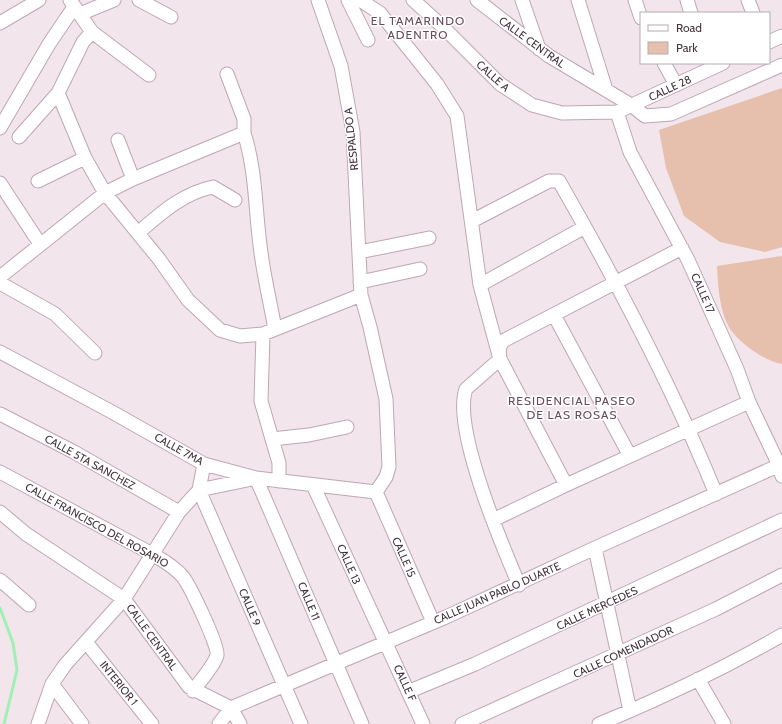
<svg xmlns="http://www.w3.org/2000/svg" width="782" height="724" font-family="Cabin,sans-serif">
	<style>
		.green { fill: #e7bfad }
		.lines { fill: none; stroke-linecap: round; stroke-linejoin: round }
		.stream { stroke: #a0f0b5; stroke-width: 3 }
		.minor-casing { stroke: #bea7b3; stroke-width: 15 }
		.minor { stroke: #fff; stroke-width: 13 }
		.labels { text-anchor: middle; stroke-width: 3; stroke-linejoin: round; paint-order: stroke }
		.street-label { font-size: 11px; fill: #45343d; stroke: #fff }
		.neighbourhood-label { font-size: 12px; letter-spacing: 1px; fill: #684c5b; stroke: #fff }
	</style>
	<rect width="100%" height="100%" fill="#f2e5eb"/>
	<!-- green -->
	<path class="green" d="M 782,88 L 782,247 L 765,252 L 720,242 L 684,216 L 666,168 L 659,130 Z
		M 782,256 L 782,364 C 764,361 734,340 727,323 C 719,306 718,284 717,266 Z"/>
	<g class="lines">
		<!-- stream -->
		<path class="stream" d="M 0,608 L 13,643 L 17,670 L 4,724"/>
		<defs>
			<path id="minor" d="M 70,0 L 92,32 L 83,42 L 58,93 L 85,158 L 105,193 L 159,259 L 188,300 L 220,330 L 240,336 L 263,334 L 361,295
				M 139,0 L 171,17
				M 318,0 L 341,66 L 353,132 L 361,295 L 370,327 L 386,399 L 389,467 L 386,477 L 376,492
				M 348,0 L 368,40
				M 360,0 L 380,13 L 393,29 L 437,84 L 457,116 L 480,285 L 500,359 L 566,485
				M 413,0 L 442,26 L 500,84 L 532,105 L 562,113 L 617,112 L 723,63
				M 477,0 L 549,56 L 631,105 L 645,116 L 671,114 L 782,65
				M 522,0 L 539,49
				M 578,0 L 606,90
				M 635,0 L 641,18
				M 687,0 L 691,13
				M 748,0 L 753,13
				M 80,14 L 114,0
				M 0,23 L 39,0
				M 92,32 L 149,75
				M 769,42 L 782,36
				M 664,63 L 676,85
				M 617,112 L 630,152 L 688,260 L 737,369 L 749,402 L 779,465 L 782,476
				M 0,128 L 49,44 L 74,7
				M 244,133 C 256,170 255,207 260,245 C 263,273 270,301 275,329
				M 19,137 L 58,93
				M 133,179 L 244,133 L 244,119 L 227,74
				M 38,181 L 85,158
				M 0,183 L 40,244
				M 472,221 L 549,181 L 559,181 C 617,282 672,386 716,494
				M 138,233 C 161,213 183,193 213,187 L 235,200
				M 359,252 L 429,238
				M 0,277 L 105,193 L 133,179 L 118,140
				M 360,282 L 420,269
				M 0,283 L 55,314 L 95,353
				M 480,285 L 585,227
				M 554,315 L 630,456
				M 263,334 L 261,401 L 272,439
				M 0,352 L 112,412 L 204,464 L 256,478 L 376,492
				M 0,414 L 74,452 L 179,512
				M 0,472 L 154,555 C 164,561 175,567 183,577 C 190,586 219,646 217,655 C 215,665 199,682 193,691
				M 279,481 L 279,463 L 272,439 L 309,435 L 347,427
				M 313,485 L 423,724
				M 376,492 L 433,622
				M 0,512 L 26,534 L 124,599 L 189,687 L 231,708 L 240,724
				M 493,520 L 566,485 L 749,402
				M 595,548 L 630,711
				M 0,580 L 29,605
				M 519,585 C 502,545 452,428 466,389 L 500,359 L 499,348 L 503,341 L 682,248
				M 86,642 L 152,724
				M 698,679 L 724,724
				M 52,684 L 82,724
				M 410,691 L 475,664 L 782,520
				M 38,724 L 52,684 L 65,665 L 124,599 L 179,512 L 199,490 L 204,464
				M 219,724 L 231,708 L 446,617 L 595,548 L 782,464
				M 301,724 L 199,490 L 256,478 L 362,724
				M 462,724 L 716,609 L 782,575
				M 599,724 C 662,698 723,669 782,635"/>
		</defs>
		<!-- minor casing -->
		<use href="#minor" class="minor-casing"/>
		<!-- minor -->
		<use href="#minor" class="minor"/>
	</g>
	<g class="labels">
		<!-- street labels -->
		<g class="street-label">
			<text transform="translate(532 42) rotate(36)" y="4">CALLE CENTRAL</text>
			<text transform="translate(493 76) rotate(42)" y="4">CALLE A</text>
			<text transform="translate(670 88) rotate(-25)" y="4">CALLE 28</text>
			<text transform="translate(351 139) rotate(-96)" y="4">RESPALDO A</text>
			<text transform="translate(703 293) rotate(66)" y="4">CALLE 17</text>
			<text transform="translate(179 449) rotate(29)" y="4">CALLE 7MA</text>
			<text transform="translate(90 462) rotate(29)" y="4">CALLE 5TA SANCHEZ</text>
			<text transform="translate(97 525) rotate(29)" y="4">CALLE FRANCISCO DEL ROSARIO</text>
			<text transform="translate(404 557) rotate(66)" y="4">CALLE 15</text>
			<text transform="translate(349 564) rotate(66)" y="4">CALLE 13</text>
			<text transform="translate(497 593) rotate(-24)" y="4">CALLE JUAN PABLO DUARTE</text>
			<text transform="translate(309 601) rotate(67)" y="4">CALLE 11</text>
			<text transform="translate(250 607) rotate(67)" y="4">CALLE 9</text>
			<text transform="translate(597 608) rotate(-25)" y="4">CALLE MERCEDES</text>
			<text transform="translate(152 637) rotate(54)" y="4">CALLE CENTRAL</text>
			<text transform="translate(623 652) rotate(-25)" y="4">CALLE COMENDADOR</text>
			<text transform="translate(119 683) rotate(51)" y="4">INTERIOR 1</text>
			<text transform="translate(405 683) rotate(65)" y="4">CALLE F</text>
		</g>
		<!-- neighbourhood labels -->
		<g class="neighbourhood-label">
			<text x="418" y="25">EL TAMARINDO<tspan x="418" dy="14">ADENTRO</tspan></text>
			<text x="572" y="405">RESIDENCIAL PASEO<tspan x="572" dy="14">DE LAS ROSAS</tspan></text>
		</g>
	</g>
	<!-- legend -->
	<rect x="640" y="12" width="130" height="52" fill="#ffffff" stroke="#b5aeb1"/>
	<rect x="648" y="25" width="20" height="6" fill="#ffffff" stroke="#b5aeb1"/>
	<text x="676" y="32" font-size="12" fill="#45343d">Road</text>
	<rect x="648" y="42" width="20" height="12" fill="#e7bfad" stroke="#b5aeb1"/>
	<text x="676" y="52" font-size="12" fill="#45343d">Park</text>
</svg>
